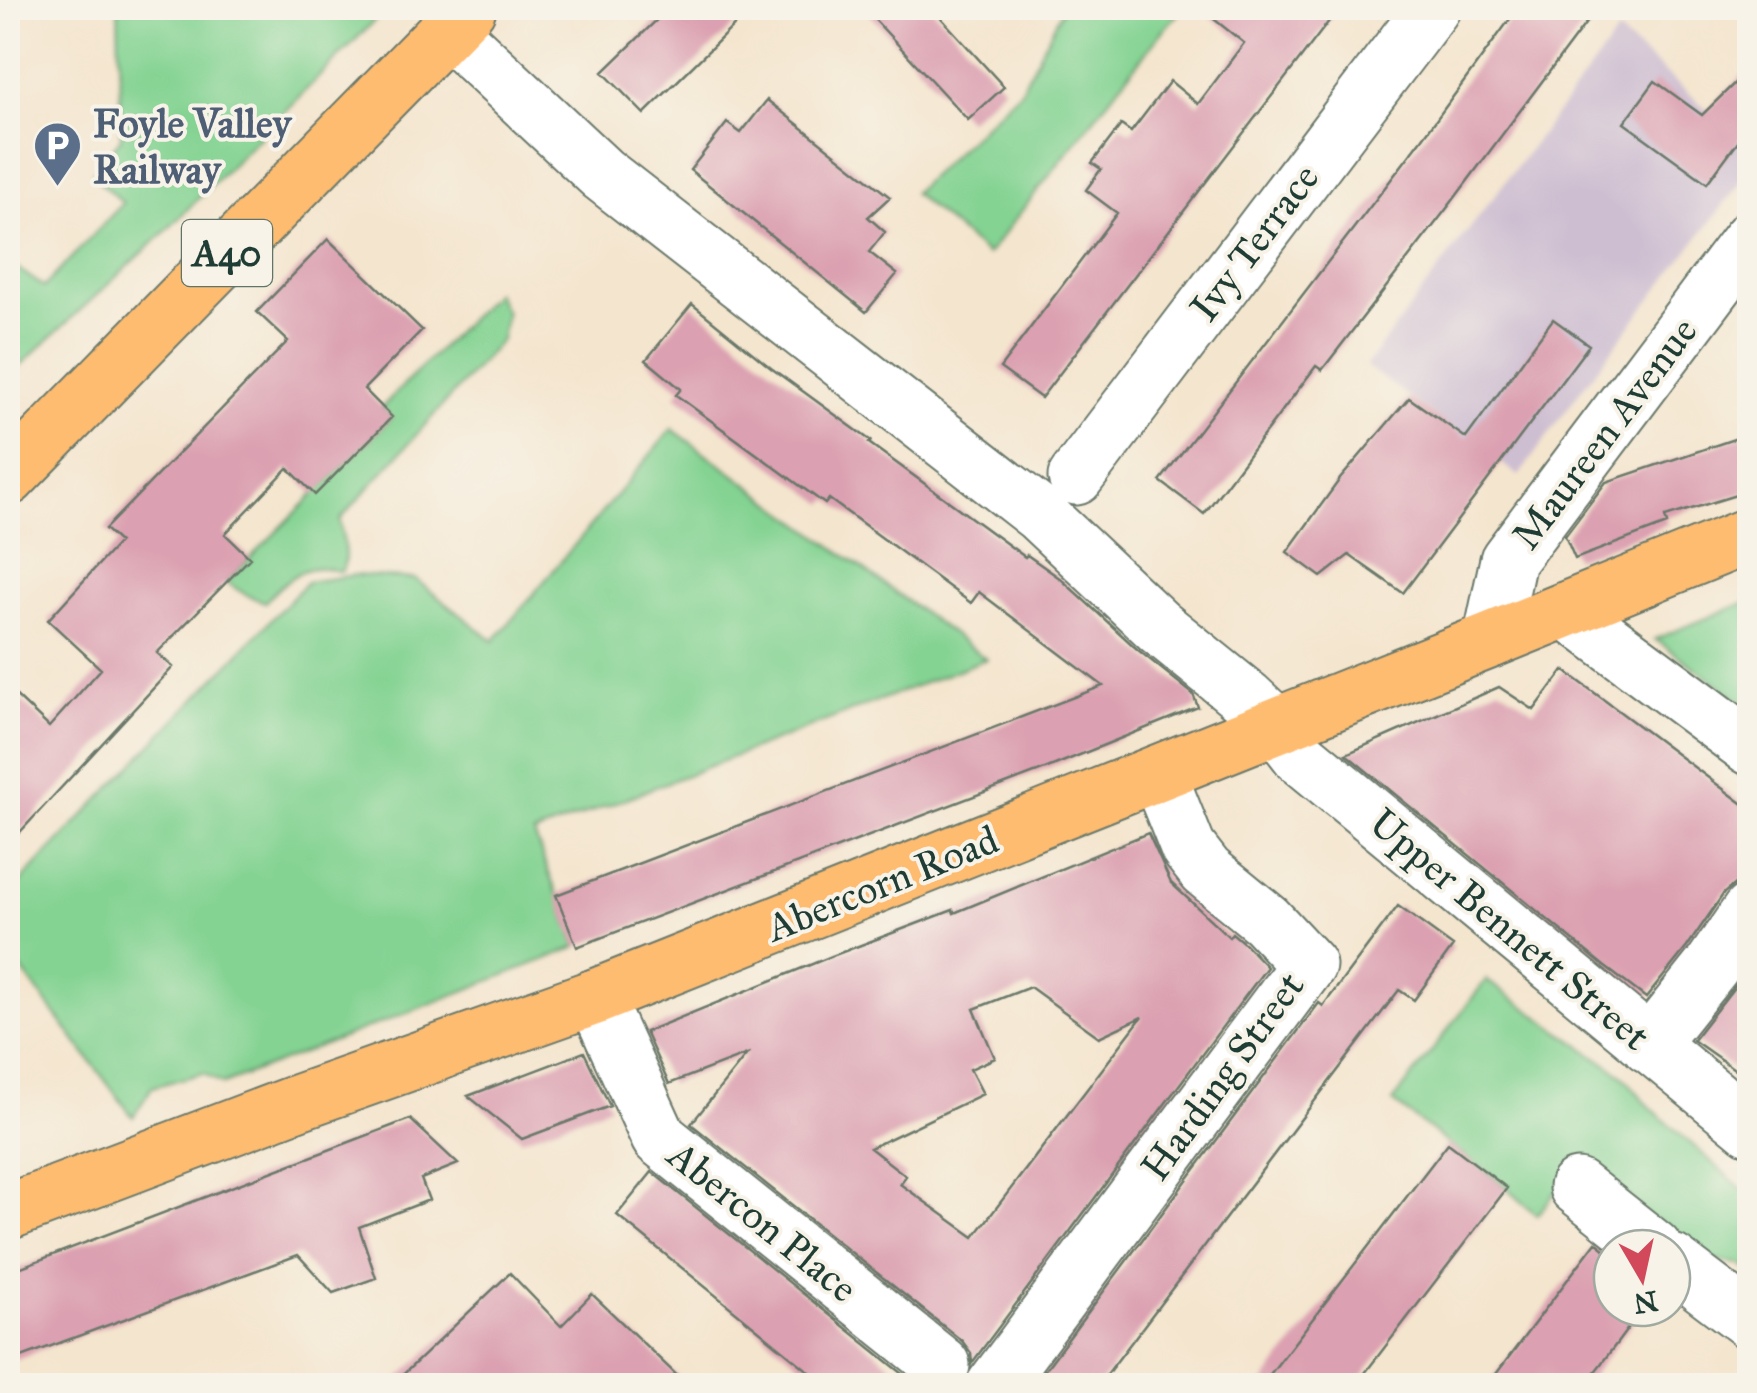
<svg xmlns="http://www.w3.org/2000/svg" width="1757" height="1393" font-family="'IM FELL Great Primer',serif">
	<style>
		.industrial { fill: #cebed1 }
		.green { fill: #84d393; stroke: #528864; stroke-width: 2.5 }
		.building { fill: #dba0b1; fill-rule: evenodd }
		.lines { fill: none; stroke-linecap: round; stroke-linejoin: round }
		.minor-casing { stroke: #6a786a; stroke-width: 59 }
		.major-casing { stroke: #6a786a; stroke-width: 59 }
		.minor { stroke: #fff; stroke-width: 55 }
		.major { stroke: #febc71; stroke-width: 55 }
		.labels { text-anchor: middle; stroke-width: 8; stroke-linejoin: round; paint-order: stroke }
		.shield { fill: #f7f3e8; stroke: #60746a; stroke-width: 2.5 }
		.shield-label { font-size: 38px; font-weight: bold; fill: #1f3d34 }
		.service-label { font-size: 40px; font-weight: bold; fill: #4e5e75; stroke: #f7f3e8; text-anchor: start }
		.street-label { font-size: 40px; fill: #1f3d34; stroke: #f7f3e8 }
	</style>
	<rect width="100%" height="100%" fill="#f7f3e8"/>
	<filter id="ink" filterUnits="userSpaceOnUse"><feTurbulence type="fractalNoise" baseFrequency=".01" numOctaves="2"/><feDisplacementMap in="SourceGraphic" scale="20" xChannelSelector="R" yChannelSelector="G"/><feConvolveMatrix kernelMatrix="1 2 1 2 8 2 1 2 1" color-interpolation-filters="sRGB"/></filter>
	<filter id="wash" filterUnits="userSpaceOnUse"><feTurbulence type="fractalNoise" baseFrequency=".0048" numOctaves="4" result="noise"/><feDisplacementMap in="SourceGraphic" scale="40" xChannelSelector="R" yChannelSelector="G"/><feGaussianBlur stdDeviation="2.25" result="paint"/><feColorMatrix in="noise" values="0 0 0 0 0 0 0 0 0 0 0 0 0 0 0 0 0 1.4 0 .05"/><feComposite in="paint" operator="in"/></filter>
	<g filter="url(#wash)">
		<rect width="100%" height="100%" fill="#f4e5ce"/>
		<!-- industrial -->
		<path class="industrial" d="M 1618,32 L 1749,146 L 1749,172 L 1577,395 L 1519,476 L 1366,366 Z"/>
		<!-- green -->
		<path class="green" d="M 118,8 L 387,8 L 167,230 L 8,377 L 8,269 L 17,268 L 44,287 L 123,203 L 92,175 L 121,138 Z
			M 1063,8 L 1183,8 L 1159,35 L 987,255 L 913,193 L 1021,90 Z
			M 495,293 L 506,312 L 501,340 L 340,520 C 341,536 350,558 341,572 C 335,571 330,568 324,568 C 299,565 280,586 265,602 L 246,595 L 226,582 L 391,418 L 382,407 Z
			M 672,429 L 986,659 L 534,834 L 577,947 L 223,1084 L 203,1073 L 152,1087 L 133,1117 L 8,952 L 8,895 L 307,582 L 355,575 L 415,579 L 494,641 Z
			M 1749,601 L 1749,707 L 1655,639 Z
			M 1486,980 L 1622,1075 L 1652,1109 L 1749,1195 L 1749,1270 L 1739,1264 L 1717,1261 L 1682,1243 L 1578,1165 L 1537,1215 L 1507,1188 L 1393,1102 Z"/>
		<g id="blocks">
			<!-- building -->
			<path class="building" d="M 669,8 L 752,8 L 644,114 L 603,72 Z
				M 864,8 L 932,8 L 1004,87 L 968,120 Z
				M 1200,8 L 1339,8 L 1041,398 L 1000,368 L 1117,213 L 1086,190 L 1101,169 L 1092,163 L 1121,125 L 1131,132 L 1170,81 L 1198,104 L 1244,43 Z
				M 1518,8 L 1597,8 L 1451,203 L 1322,370 L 1316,366 L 1204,514 L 1160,481 L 1422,139 Z
				M 1750,68 L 1750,125 L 1707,183 L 1624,123 L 1655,81 L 1702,115 Z
				M 767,100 L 890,197 L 868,217 L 885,232 L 869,252 L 897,274 L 866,312 L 690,170 L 727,123 L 741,133 Z
				M 328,239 L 422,330 L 364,389 L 392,417 L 315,495 L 288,468 L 225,534 L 250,558 L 157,653 L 173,667 L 8,845 L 8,688 L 49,727 L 101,669 L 48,620 L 119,542 L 105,529 L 288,341 L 257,312 Z
				M 692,304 L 771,368 L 871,441 L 869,443 L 1025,557 L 1027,555 L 1061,579 L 1138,650 L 1193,694 L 1198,707 L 1045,769 L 577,947 L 556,895 L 1103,686 L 979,592 L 971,603 L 829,499 L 825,504 L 676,395 L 681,389 L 646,360 Z
				M 1553,319 L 1589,345 L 1403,593 L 1349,555 L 1321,577 L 1287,552 L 1340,479 L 1409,398 L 1466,438 Z
				M 1749,434 L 1749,491 L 1665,517 L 1667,524 L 1575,559 L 1565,536 L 1606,482 Z
				M 1564,670 L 1750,809 L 1750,880 L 1736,883 L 1724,893 L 1687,947 L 1646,998 L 1604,966 L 1346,754 L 1499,687 L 1534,710 Z
				M 1148,833 L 1171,883 L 1229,937 L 1232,933 L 1245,944 L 1267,967 L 972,1363 L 971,1353 L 962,1341 L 691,1124 L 747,1054 L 669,1084 L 645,1032 L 832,956 L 953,910 L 954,913 ZM 1030,987 L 1099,1037 L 1142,1017 L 974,1237 L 900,1184 L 906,1176 L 870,1148 L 983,1094 L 970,1069 L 995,1058 L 974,1009 Z
				M 1398,906 L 1453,946 L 1414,1000 L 1399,990 L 1098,1386 L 1033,1386 L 1319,1003 L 1323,1006 Z
				M 1750,967 L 1750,1080 L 1693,1040 Z
				M 584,1052 L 610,1106 L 522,1139 L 468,1096 Z
				M 410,1119 L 458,1164 L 421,1179 L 429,1200 L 359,1227 L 376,1278 L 333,1293 L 298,1255 L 8,1362 L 8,1272 Z
				M 1448,1143 L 1507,1188 L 1355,1386 L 1261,1386 Z
				M 652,1172 L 918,1386 L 827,1386 L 617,1215 Z
				M 1596,1242 L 1612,1255 L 1612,1308 L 1643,1308 L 1617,1343 L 1584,1386 L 1487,1386 Z
				M 510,1273 L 561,1326 L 592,1294 L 688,1386 L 391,1386 Z"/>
		</g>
	</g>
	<g filter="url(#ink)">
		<use href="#blocks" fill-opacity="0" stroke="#6a786a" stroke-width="2.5"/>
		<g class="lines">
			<defs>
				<path id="minor" d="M 446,28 L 602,174 L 1039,514 L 1159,627 L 1248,699 L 1276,725 L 1301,757 L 1750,1127
					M 1076,477 L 1432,8
					M 1566,610 L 1750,747
					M 1491,640 L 1508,560 L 1750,239
					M 595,997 L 659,1138 L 942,1365
					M 1649,1045 L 1712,966 L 1750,911
					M 1577,1187 L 1654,1248
					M 1672,1262 L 1750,1321
					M 994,1386 L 1308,965 L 1266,920 L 1206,871 L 1188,848 L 1158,773"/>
				<path id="major" d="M 8,478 L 468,8
					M 8,1212 L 296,1103 L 595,997 L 1491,640 L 1750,535"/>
			</defs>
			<!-- minor casing -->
			<use href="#minor" class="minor-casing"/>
			<!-- major casing -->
			<use href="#major" class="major-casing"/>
			<!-- minor -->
			<use href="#minor" class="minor"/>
			<!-- major -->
			<use href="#major" class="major"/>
		</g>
	</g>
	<!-- icons -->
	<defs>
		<symbol id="parking-pin" viewBox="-11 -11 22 30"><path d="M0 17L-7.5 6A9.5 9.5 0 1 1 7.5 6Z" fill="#5c6f8a" stroke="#f7f3e8"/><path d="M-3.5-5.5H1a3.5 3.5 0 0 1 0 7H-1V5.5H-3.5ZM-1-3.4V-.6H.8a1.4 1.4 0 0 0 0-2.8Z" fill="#fff"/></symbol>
	</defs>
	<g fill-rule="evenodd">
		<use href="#parking-pin" x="30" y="118" width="55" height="75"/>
	</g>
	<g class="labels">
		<!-- shield labels -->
		<rect class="shield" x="182" y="220" width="90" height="66" rx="8"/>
		<g class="shield-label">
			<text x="227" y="266">A40</text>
		</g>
		<!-- service labels -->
		<g class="service-label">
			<text x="93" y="137">Foyle Valley<tspan x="93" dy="46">Railway</tspan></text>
		</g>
		<!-- street labels -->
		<g class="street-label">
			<text transform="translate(1254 242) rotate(-53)" y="14">Ivy Terrace</text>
			<text transform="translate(1604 433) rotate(-53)" y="14">Maureen Avenue</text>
			<text transform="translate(882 883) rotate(-22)" y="14">Abercorn Road</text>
			<text transform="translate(1510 929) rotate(40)" y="14">Upper Bennett Street</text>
			<text transform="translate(1222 1076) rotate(-54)" y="14">Harding Street</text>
			<text transform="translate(763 1221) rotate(39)" y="14">Abercon Place</text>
		</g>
	</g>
	<!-- margin -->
	<rect width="1757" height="1393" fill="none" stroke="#f7f3e8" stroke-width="40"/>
	<!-- north arrow -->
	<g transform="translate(1642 1278) rotate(171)"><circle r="48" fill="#f7f3e8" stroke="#a1aaa0" stroke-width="2.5"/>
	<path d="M0-8L18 38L0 25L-18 38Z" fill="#d1495b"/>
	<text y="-15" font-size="28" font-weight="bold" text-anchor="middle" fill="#1f3d34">N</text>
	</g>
</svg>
